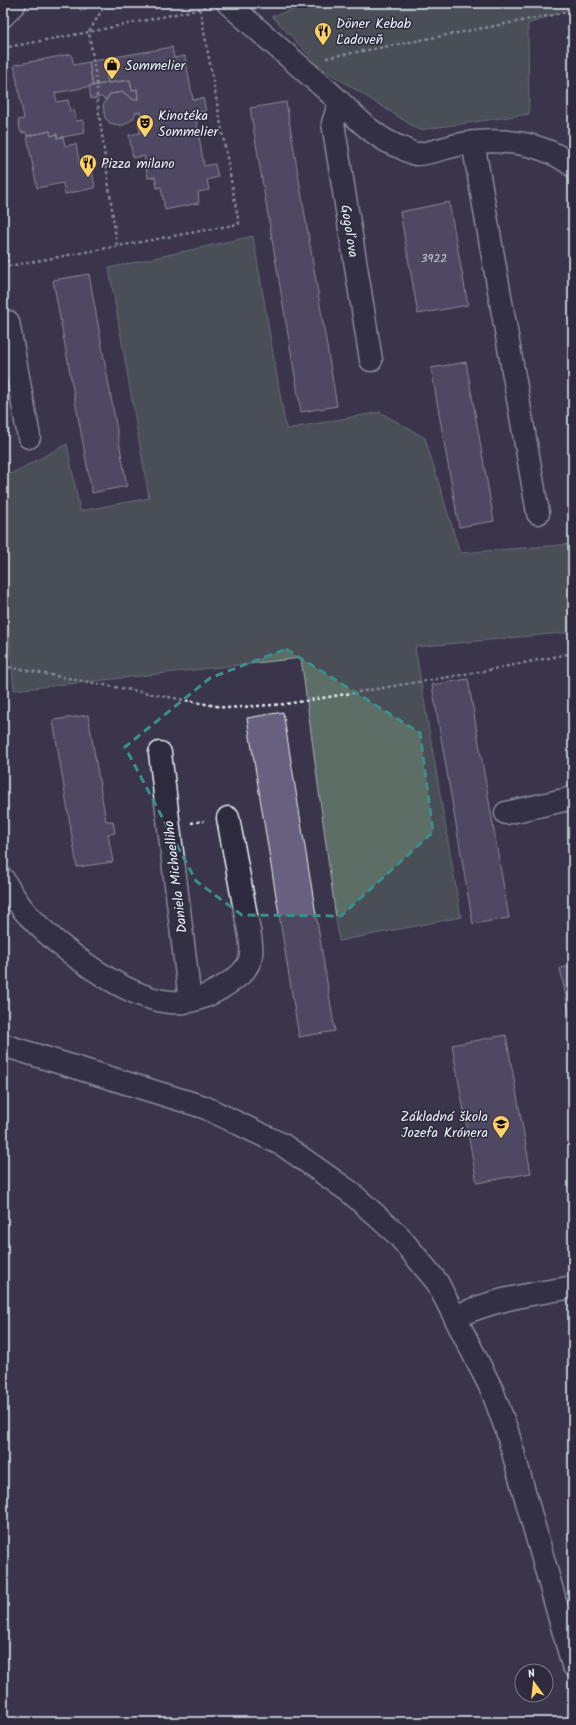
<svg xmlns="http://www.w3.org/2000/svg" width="576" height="1725" font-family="Kalam,sans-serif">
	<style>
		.green { fill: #5c6e66; stroke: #a2b0af }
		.building { fill: #68607e; stroke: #e8f1f8 }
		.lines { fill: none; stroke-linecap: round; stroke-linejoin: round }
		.minor-casing { stroke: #e8f1f8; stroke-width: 25 }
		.path { stroke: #e8f1f8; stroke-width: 2.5; stroke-dasharray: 3 3; stroke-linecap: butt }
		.minor { stroke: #2f2a3d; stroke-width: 22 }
		.marked { fill: none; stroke: #3a8f8a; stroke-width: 3; stroke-dasharray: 8 5; stroke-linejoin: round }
		.labels { text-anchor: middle; stroke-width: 3; stroke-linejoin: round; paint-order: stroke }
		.number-label { font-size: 12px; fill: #c8cdda }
		.poi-label { font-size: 14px; fill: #e8f1f8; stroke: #2f2a3d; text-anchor: start }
		.street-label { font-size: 14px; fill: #e8f1f8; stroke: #2f2a3d }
	</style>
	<rect width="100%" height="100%" fill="#3a354a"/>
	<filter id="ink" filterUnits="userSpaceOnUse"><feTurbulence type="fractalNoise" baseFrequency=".025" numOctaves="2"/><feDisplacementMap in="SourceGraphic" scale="8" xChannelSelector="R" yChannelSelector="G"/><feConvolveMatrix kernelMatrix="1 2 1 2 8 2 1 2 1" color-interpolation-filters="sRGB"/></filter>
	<g filter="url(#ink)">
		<!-- green -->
		<path class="green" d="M 316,3 L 573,3 L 573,8 L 528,24 L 529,114 L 419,130 L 320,67 L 272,16 Z
			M 253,236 L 286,429 L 380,412 L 425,438 L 460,553 L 573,544 L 573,632 L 415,647 L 461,917 L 339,941 L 301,658 L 14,690 L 3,566 L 3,478 L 67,444 L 80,511 L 149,498 L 109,268 Z"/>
		<!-- building -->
		<path class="building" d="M 79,3 L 88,3 L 86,9 L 81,11 L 78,6 Z
			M 172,47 L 174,58 L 185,56 L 193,100 L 203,98 L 206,111 L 195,113 L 204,166 L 215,164 L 218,177 L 207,180 L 209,190 L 198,192 L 199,203 L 165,210 L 161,187 L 157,188 L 155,177 L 148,178 L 144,156 L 133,158 L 129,135 L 140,133 L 138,122 L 142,120 L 140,112 L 136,112 L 133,119 L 122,126 L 110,123 L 105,118 L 103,105 L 110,94 L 123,92 L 134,100 L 138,99 L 137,89 L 132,91 L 130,80 L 108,83 L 104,59 Z
			M 71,54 L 74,65 L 89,62 L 93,86 L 55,93 L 57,102 L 68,100 L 70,111 L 74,110 L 76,121 L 83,120 L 85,133 L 57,138 L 57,134 L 51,136 L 50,131 L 27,136 L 26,132 L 21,133 L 18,120 L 24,119 L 14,65 Z
			M 104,59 L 108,83 L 93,86 L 89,62 Z
			M 130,80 L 132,91 L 137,89 L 138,99 L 134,100 L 123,92 L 110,94 L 105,100 L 102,97 L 91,99 L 89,86 Z
			M 286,102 L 337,406 L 301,412 L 250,108 Z
			M 50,131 L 51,136 L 57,134 L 57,138 L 63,137 L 65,146 L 76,144 L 80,166 L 91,164 L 95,188 L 65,194 L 63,183 L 37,188 L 27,136 Z
			M 449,202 L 468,305 L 418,314 L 400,212 Z
			M 89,274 L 127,486 L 92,493 L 53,280 Z
			M 466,362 L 494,521 L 459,527 L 431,368 Z
			M 3,393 L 9,431 L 3,432 Z
			M 468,679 L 509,918 L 473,924 L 432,685 Z
			M 283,712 L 335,1031 L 299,1037 L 247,718 Z
			M 88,715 L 106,821 L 113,821 L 115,833 L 108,834 L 113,862 L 77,867 L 53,720 Z
			M 573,966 L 573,1031 L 560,968 Z
			M 506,1035 L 531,1173 L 477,1183 L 452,1045 Z"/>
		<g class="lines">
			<defs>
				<path id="minor" d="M 228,3 C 261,33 295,62 328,91 C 352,112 371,137 402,148 C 406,150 411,153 416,154 C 424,155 448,147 457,145 C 496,137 542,141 573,166
					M 3,16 L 15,3
					M 340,102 L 333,123 L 371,360
					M 473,142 L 538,513
					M 3,323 L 8,322 L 29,437
					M 160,753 L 190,1001
					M 506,813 L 573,798
					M 3,879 C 10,891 18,904 27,914 C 58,947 124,998 170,1002 C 188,1004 206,997 221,988 C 234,980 249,971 251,955 C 253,941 247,924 245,910 C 239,879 234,849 228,818
					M 3,1045 L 204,1107 L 283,1145 L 350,1192 L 398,1235 L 437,1282 L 492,1390 L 507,1431 L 573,1665
					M 456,1317 C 492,1299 533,1294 573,1287"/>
			</defs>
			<!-- minor casing -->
			<use href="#minor" class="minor-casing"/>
			<!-- path -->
			<path class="path" d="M 106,3 L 89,32 L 97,85 L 97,98 L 117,246
				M 3,48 L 89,32 L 200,9 L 205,6
				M 326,58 L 573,11
				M 3,236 L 9,266 L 239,224 L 200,9
				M 3,666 L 227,708 L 286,704 L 484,671 L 573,653
				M 191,823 L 204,821"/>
			<!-- minor -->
			<use href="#minor" class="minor"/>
		</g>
	</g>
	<!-- marked area -->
	<path d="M0 0H576V1725H0ZM 286,649 L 420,733 L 433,832 L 341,916 L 242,915 L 196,881 L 125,747 L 210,678 Z" fill="#3a354a" fill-opacity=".55" fill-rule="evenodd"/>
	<path class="marked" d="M 286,649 L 420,733 L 433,832 L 341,916 L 242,915 L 196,881 L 125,747 L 210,678 Z"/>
	<!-- icons -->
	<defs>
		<symbol id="restaurant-pin" viewBox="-11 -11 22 30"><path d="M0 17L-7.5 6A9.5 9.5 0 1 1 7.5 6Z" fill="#ffd166" stroke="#2f2a3d"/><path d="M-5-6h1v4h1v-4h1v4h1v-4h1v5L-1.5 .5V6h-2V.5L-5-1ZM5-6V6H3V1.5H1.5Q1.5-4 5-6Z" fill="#111"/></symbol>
		<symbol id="shop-pin" viewBox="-11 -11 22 30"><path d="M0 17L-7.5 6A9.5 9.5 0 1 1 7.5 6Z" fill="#ffd166" stroke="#2f2a3d"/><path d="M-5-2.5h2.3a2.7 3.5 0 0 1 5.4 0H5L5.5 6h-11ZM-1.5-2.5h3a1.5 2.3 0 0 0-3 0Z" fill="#111"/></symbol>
		<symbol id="theatre-pin" viewBox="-11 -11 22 30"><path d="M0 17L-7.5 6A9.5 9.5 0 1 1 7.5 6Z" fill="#ffd166" stroke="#2f2a3d"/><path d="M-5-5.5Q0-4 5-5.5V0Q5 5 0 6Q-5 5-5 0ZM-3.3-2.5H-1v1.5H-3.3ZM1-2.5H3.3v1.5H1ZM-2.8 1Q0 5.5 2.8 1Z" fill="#111"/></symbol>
		<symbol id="school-pin" viewBox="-11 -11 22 30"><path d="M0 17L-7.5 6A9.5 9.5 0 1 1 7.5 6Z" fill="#ffd166" stroke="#2f2a3d"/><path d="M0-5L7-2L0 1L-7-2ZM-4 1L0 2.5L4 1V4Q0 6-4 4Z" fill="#111"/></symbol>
	</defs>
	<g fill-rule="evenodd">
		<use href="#restaurant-pin" x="313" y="21" width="20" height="27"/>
		<use href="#shop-pin" x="102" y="55" width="20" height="27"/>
		<use href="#theatre-pin" x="135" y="113" width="20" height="27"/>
		<use href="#restaurant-pin" x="78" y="153" width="20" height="27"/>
		<use href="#school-pin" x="491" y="1114" width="20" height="27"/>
	</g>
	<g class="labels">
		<!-- number labels -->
		<g class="number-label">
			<text x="434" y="262">3922</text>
		</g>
		<!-- poi labels -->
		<g class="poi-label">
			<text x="336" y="28">Döner Kebab<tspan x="336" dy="16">Ľadoveň</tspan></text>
			<text x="125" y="70">Sommelier</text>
			<text x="158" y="120">Kinotéka<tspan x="158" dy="16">Sommelier</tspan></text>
			<text x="101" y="168">Pizza milano</text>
			<text x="488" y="1121" text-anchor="end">Základná škola<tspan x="488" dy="16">Jozefa Krónera</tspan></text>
		</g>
		<!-- street labels -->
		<g class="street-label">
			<text transform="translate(350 231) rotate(81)" y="5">Gogoľova</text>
			<text transform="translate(175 877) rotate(-97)" y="5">Daniela Michaelliho</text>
		</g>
	</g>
	<!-- margin -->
	<rect width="576" height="1725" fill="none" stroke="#2f2a3d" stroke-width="16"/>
	<rect x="8" y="8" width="560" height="1709" fill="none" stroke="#e8f1f8" stroke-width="1.5" filter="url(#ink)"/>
	<!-- north arrow -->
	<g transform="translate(534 1683) rotate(345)"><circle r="19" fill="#2f2a3d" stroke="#797a88"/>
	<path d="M0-3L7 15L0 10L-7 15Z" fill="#ffd166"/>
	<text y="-6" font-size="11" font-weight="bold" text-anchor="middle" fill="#e8f1f8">N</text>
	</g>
</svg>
